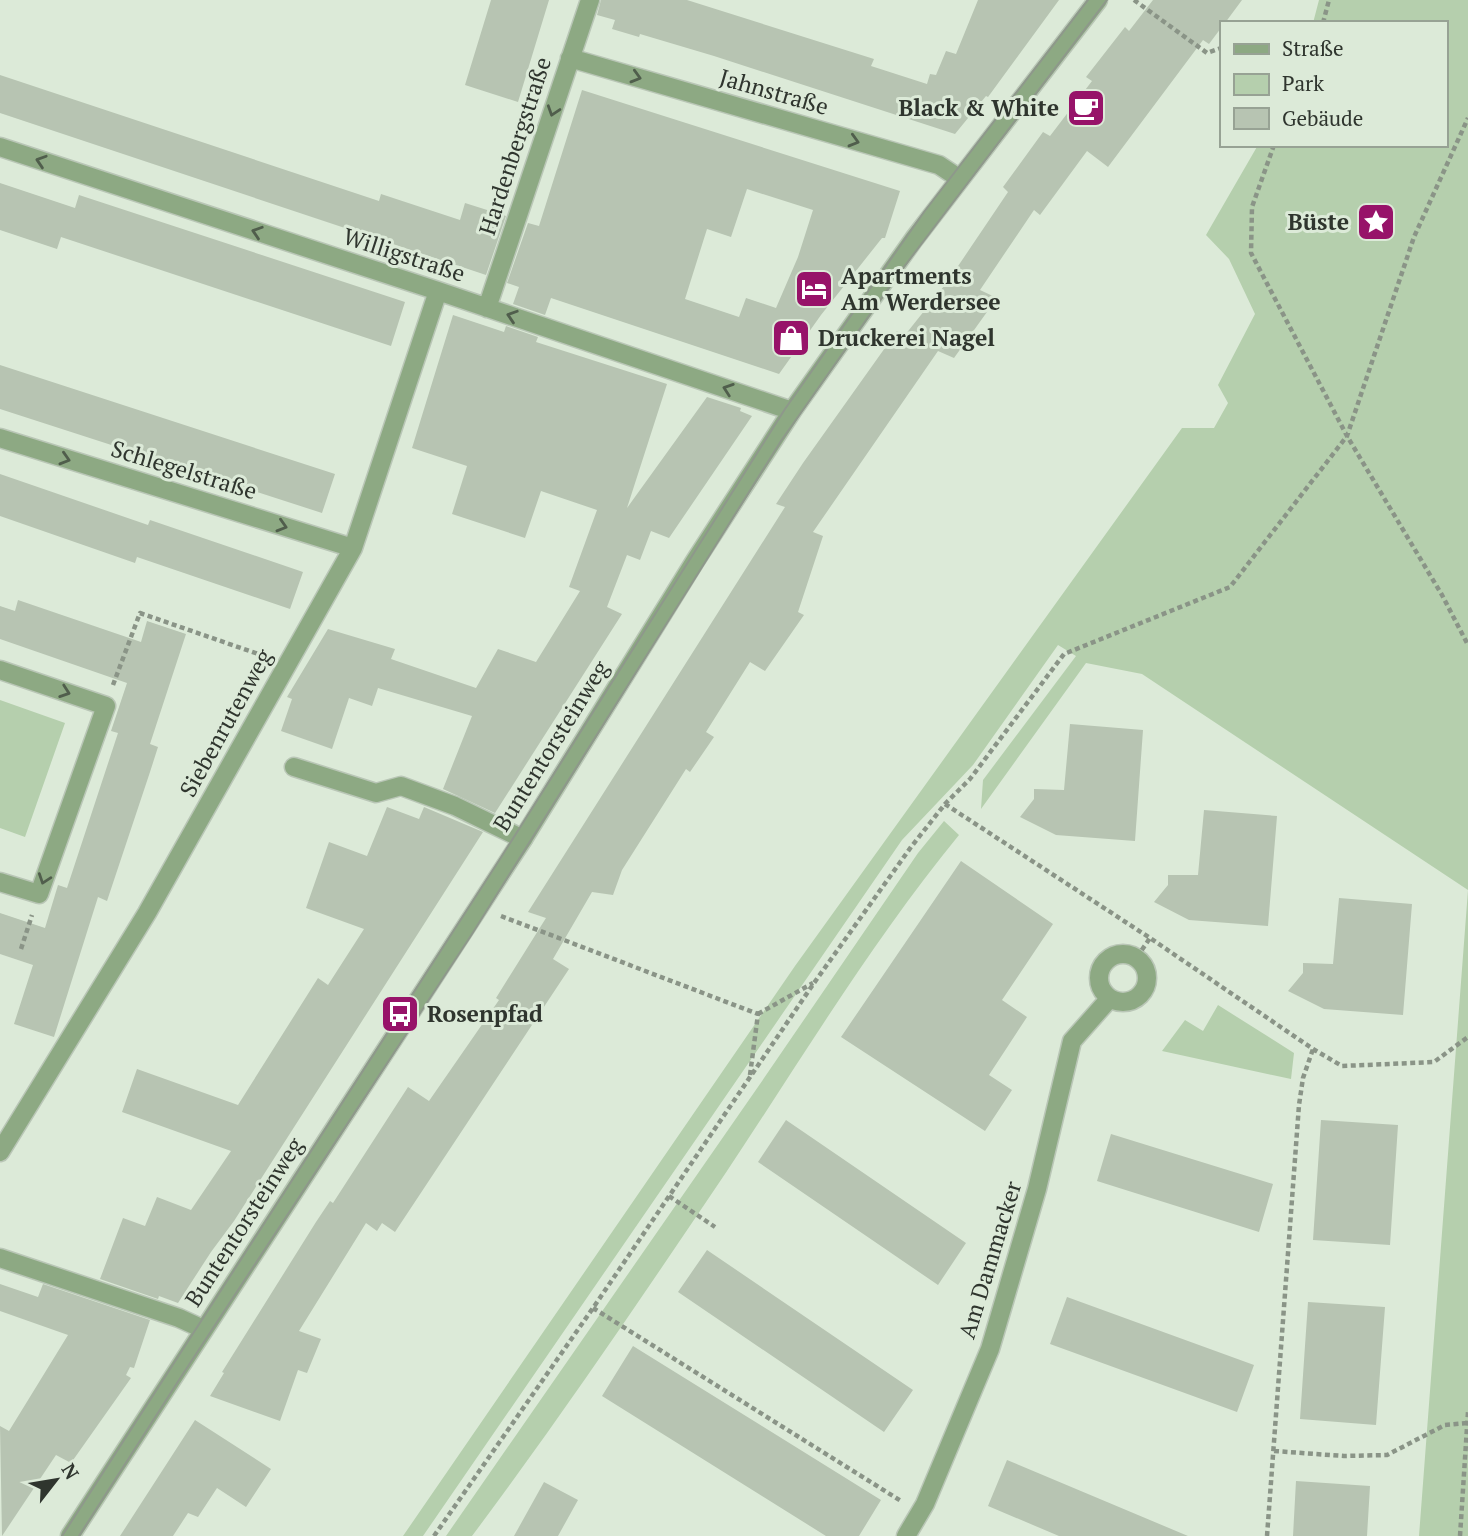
<svg xmlns="http://www.w3.org/2000/svg" width="1468" height="1536" font-family="'PT Serif',serif">
	<style>
		.green { fill: #b5cfad }
		.building { fill: #b7c4b2; fill-rule: evenodd }
		.lines { fill: none; stroke-linecap: round; stroke-linejoin: round }
		.lane-casing { stroke: #b9c6b6; stroke-width: 21 }
		.street-casing { stroke: #b9c6b6; stroke-width: 21 }
		.path { stroke: #8a9487; stroke-width: 4.5; stroke-dasharray: 5 3.5; stroke-linecap: butt }
		.lane { stroke: #8da983; stroke-width: 18 }
		.street { stroke: #8da983; stroke-width: 18 }
		.tram { stroke: #8e988b; stroke-width: 2 }
		.oneway { stroke: #505e4c }
		.labels { text-anchor: middle; stroke-width: 6; stroke-linejoin: round; paint-order: stroke }
		.street-label { font-size: 23px; fill: #2f352e; stroke: #dcead8 }
		.poi-label { font-size: 23px; font-weight: bold; fill: #2f352e; stroke: #dcead8; text-anchor: start }
	</style>
	<rect width="100%" height="100%" fill="#dcead8"/>
	<!-- green -->
	<path class="green" d="M 1319,0 L 1468,0 L 1468,1536 L 1419,1536 L 1468,890 L 1142,674 L 1086,663 L 981,809 L 983,780 L 1076,656 L 1058,645 L 973,765 L 902,840 L 423,1536 L 403,1536 L 795,966 L 1182,428 L 1214,428 L 1228,403 L 1218,385 L 1255,314 L 1229,259 L 1206,235 L 1258,145 L 1445,145 L 1445,23 L 1313,23 Z
		M 0,700 L 65,723 L 25,837 L 0,828 Z
		M 944,821 L 959,835 C 873,940 802,1058 727,1171 C 644,1294 561,1417 472,1536 L 446,1536 L 760,1084 L 918,853 Z
		M 1218,1005 L 1294,1053 L 1291,1079 L 1162,1051 L 1185,1020 L 1203,1031 Z"/>
	<!-- building -->
	<path class="building" d="M 491,0 L 549,0 L 518,102 L 465,85 Z
		M 601,0 L 687,0 L 874,59 L 871,66 L 927,84 L 930,74 L 936,75 L 946,51 L 956,54 L 978,0 L 1059,0 L 988,97 L 986,96 L 955,134 L 714,56 L 640,34 L 639,37 L 612,29 L 615,20 L 597,15 Z
		M 1153,0 L 1242,0 L 1225,23 L 1221,23 L 1221,28 L 1209,44 L 1203,40 L 1108,167 L 1087,151 L 1040,215 L 1034,210 L 980,290 L 997,298 L 954,358 L 938,351 L 813,532 L 823,536 L 798,612 L 804,615 L 765,671 L 750,662 L 706,732 L 714,737 L 690,772 L 686,769 L 622,870 L 613,895 L 592,892 L 553,959 L 569,969 L 395,1232 L 382,1223 L 377,1231 L 366,1223 L 299,1331 L 321,1339 L 307,1373 L 298,1370 L 280,1421 L 210,1396 L 224,1373 L 222,1372 L 316,1222 L 330,1201 L 333,1203 L 408,1087 L 429,1101 L 499,1000 L 496,998 L 546,918 L 528,912 L 785,507 L 776,504 L 803,463 L 897,331 L 905,335 L 948,281 L 1008,192 L 1003,187 L 1043,132 L 1050,136 L 1092,81 L 1086,77 L 1125,27 L 1129,31 Z
		M 0,75 L 379,201 L 381,194 L 460,220 L 465,203 L 506,216 L 486,275 L 0,113 Z
		M 582,90 L 900,191 L 885,238 L 882,238 L 821,315 L 779,374 L 551,298 L 545,315 L 513,304 L 519,287 L 507,283 L 528,223 L 539,226 ZM 747,189 L 813,210 L 798,257 L 776,308 L 746,298 L 739,317 L 685,299 L 707,229 L 731,237 Z
		M 0,183 L 75,208 L 79,195 L 405,302 L 391,346 L 61,237 L 57,249 L 0,230 Z
		M 453,315 L 504,332 L 506,326 L 538,337 L 536,342 L 667,384 L 627,508 L 707,397 L 741,408 L 740,411 L 752,416 L 669,538 L 651,531 L 640,560 L 627,555 L 607,607 L 622,614 L 495,813 L 443,789 L 472,716 L 378,688 L 372,706 L 349,698 L 332,749 L 281,731 L 292,699 L 287,697 L 328,629 L 395,649 L 391,659 L 476,688 L 498,649 L 536,662 L 580,591 L 569,587 L 597,510 L 541,491 L 525,538 L 452,514 L 467,466 L 412,448 Z
		M 0,365 L 335,474 L 322,513 L 0,409 Z
		M 0,474 L 148,525 L 150,520 L 303,572 L 290,609 L 137,557 L 135,563 L 0,516 Z
		M 18,600 L 141,642 L 147,621 L 186,634 L 150,744 L 158,747 L 150,772 L 107,901 L 98,897 L 54,1037 L 14,1024 L 33,965 L 0,954 L 0,913 L 45,928 L 58,885 L 67,888 L 118,733 L 111,731 L 127,683 L 0,639 L 0,606 L 15,611 Z
		M 1070,724 L 1143,730 L 1135,841 L 1056,835 L 1020,817 L 1034,799 L 1034,789 L 1064,790 Z
		M 387,807 L 419,819 L 424,807 L 483,832 L 234,1221 L 211,1252 L 178,1303 L 159,1296 L 158,1299 L 100,1279 L 123,1218 L 145,1226 L 157,1197 L 191,1210 L 231,1151 L 122,1112 L 137,1069 L 238,1105 L 318,978 L 328,985 L 364,929 L 306,908 L 329,842 L 367,856 Z
		M 1204,810 L 1277,816 L 1268,926 L 1189,920 L 1154,902 L 1168,885 L 1168,875 L 1198,875 Z
		M 961,861 L 1053,924 L 1002,1000 L 1027,1017 L 989,1075 L 1012,1090 L 985,1131 L 841,1037 Z
		M 1339,898 L 1412,904 L 1403,1015 L 1324,1009 L 1288,991 L 1303,973 L 1303,963 L 1333,964 Z
		M 786,1120 L 966,1243 L 938,1285 L 758,1162 Z
		M 1321,1120 L 1398,1125 L 1390,1245 L 1313,1240 Z
		M 1111,1134 L 1273,1184 L 1259,1232 L 1097,1181 Z
		M 707,1250 L 913,1390 L 884,1432 L 678,1292 Z
		M 0,1284 L 38,1297 L 43,1284 L 150,1320 L 134,1368 L 130,1367 L 126,1375 L 131,1378 L 71,1463 L 56,1455 L 2,1536 L 0,1426 L 9,1431 L 68,1335 L 0,1311 Z
		M 1067,1297 L 1254,1365 L 1237,1412 L 1050,1344 Z
		M 1308,1302 L 1385,1307 L 1376,1425 L 1300,1419 Z
		M 633,1346 L 881,1500 L 859,1536 L 826,1536 L 602,1396 Z
		M 195,1420 L 271,1469 L 246,1507 L 217,1488 L 198,1517 L 188,1513 L 173,1536 L 120,1536 Z
		M 1007,1460 L 1188,1536 L 1059,1536 L 988,1506 Z
		M 1296,1481 L 1370,1486 L 1367,1536 L 1293,1536 Z
		M 544,1482 L 578,1500 L 558,1536 L 514,1536 Z"/>
	<g class="lines">
		<defs>
			<path id="lane" d="M 294,767 L 376,793 L 401,786 L 455,806 L 523,839
				M 0,1258 L 179,1318 L 203,1329"/>
			<path id="street" d="M 570,58 L 939,165 L 960,179
				M 0,147 L 438,291 L 792,411
				M 487,308 L 590,0
				M 0,438 L 353,548
				M 0,670 L 106,706 L 39,894 L 0,882
				M1099 978a24 24 0 1 1 48 0a24 24 0 1 1-48 0Z
				M 0,1152 L 147,913 L 353,548 L 438,291
				M 70,1536 L 523,839 L 695,561 L 792,411 L 914,239 L 1098,0
				M 906,1536 L 925,1504 L 990,1349 L 1037,1189 L 1072,1041 L 1110,998"/>
		</defs>
		<!-- lane casing -->
		<use href="#lane" class="lane-casing"/>
		<!-- street casing -->
		<use href="#street" class="street-casing"/>
		<!-- path -->
		<path class="path" d="M 1134,0 L 1207,53 L 1221,48
			M 1323,23 L 1329,0
			M 1274,145 L 1252,207 L 1251,253 L 1347,436 L 1442,595 L 1468,645
			M 113,685 L 140,613 L 264,656
			M 945,804 L 1150,938 L 1313,1049 L 1342,1066 L 1434,1062 L 1468,1037
			M 501,916 L 758,1014
			M 21,949 L 32,915
			M 1137,957 L 1150,938
			M 758,1014 L 813,983
			M 750,1075 L 758,1014
			M 669,1196 L 715,1227
			M 593,1308 L 901,1501
			M 1274,1451 L 1344,1456 L 1387,1455 L 1445,1425 L 1468,1423
			M 434,1536 L 593,1308 L 814,983 L 911,847 L 945,804 L 970,779 L 1064,654 L 1230,587 L 1347,436 L 1414,237 L 1468,118
			M 1267,1536 L 1299,1105 L 1303,1078 L 1313,1049
			M 1460,1536 L 1468,1412"/>
		<!-- lane -->
		<use href="#lane" class="lane"/>
		<!-- street -->
		<use href="#street" class="street"/>
		<!-- tram -->
		<path class="tram" d="M 62,1536 L 500,859 L 785,409 L 924,212 L 1088,0
			M 79,1536 L 179,1380 L 472,934 L 781,441 L 897,276 L 1107,0"/>
	</g>
	<!-- one-way arrows -->
	<defs><path id="oneway-chevron" d="M-2-3.5L2.5 0L-2 3.5" fill="none" stroke-width="1.6" stroke-linecap="round" stroke-linejoin="round" transform="scale(1.75)"/></defs>
	<g class="oneway">
		<use href="#oneway-chevron" transform="translate(636 77) rotate(16)"/>
		<use href="#oneway-chevron" transform="translate(553 111) rotate(108)"/>
		<use href="#oneway-chevron" transform="translate(854 141) rotate(16)"/>
		<use href="#oneway-chevron" transform="translate(41 161) rotate(-162)"/>
		<use href="#oneway-chevron" transform="translate(257 232) rotate(-162)"/>
		<use href="#oneway-chevron" transform="translate(512 316) rotate(-162)"/>
		<use href="#oneway-chevron" transform="translate(728 389) rotate(-161)"/>
		<use href="#oneway-chevron" transform="translate(65 459) rotate(17)"/>
		<use href="#oneway-chevron" transform="translate(282 526) rotate(17)"/>
		<use href="#oneway-chevron" transform="translate(65 692) rotate(19)"/>
		<use href="#oneway-chevron" transform="translate(44 879) rotate(109)"/>
	</g>
	<!-- icons -->
	<defs>
		<symbol id="cafe-square" viewBox="-11 -11 22 22"><rect x="-9" y="-9" width="18" height="18" rx="4" fill="#971369" stroke="#dcead8"/><path d="M-5.5-4.5H6V0H3Q3 3.5 0 3.5H-2.5Q-5.5 3.5-5.5 0ZM3-3.2v2h1.7v-2ZM-6 4.5H4V6H-6Z" fill="#fff"/></symbol>
		<symbol id="sight-square" viewBox="-11 -11 22 22"><rect x="-9" y="-9" width="18" height="18" rx="4" fill="#971369" stroke="#dcead8"/><path d="M0-6L1.8-2.2L6-1.7L2.9 1.2L3.7 5.4L0 3.3L-3.7 5.4L-2.9 1.2L-6-1.7L-1.8-2.2Z" fill="#fff"/></symbol>
		<symbol id="hotel-square" viewBox="-11 -11 22 22"><rect x="-9" y="-9" width="18" height="18" rx="4" fill="#971369" stroke="#dcead8"/><path d="M-6-4.5h1.5V1H6V5H4.5V3h-9V5H-6ZM-4 0a1.8 1.8 0 1 1 3.6 0ZM.5 0V-2.5h3Q6-2.5 6 0Z" fill="#fff"/></symbol>
		<symbol id="shop-square" viewBox="-11 -11 22 22"><rect x="-9" y="-9" width="18" height="18" rx="4" fill="#971369" stroke="#dcead8"/><path d="M-5-2.5h2.3a2.7 3.5 0 0 1 5.4 0H5L5.5 6h-11ZM-1.5-2.5h3a1.5 2.3 0 0 0-3 0Z" fill="#fff"/></symbol>
		<symbol id="bus-square" viewBox="-11 -11 22 22"><rect x="-9" y="-9" width="18" height="18" rx="4" fill="#971369" stroke="#dcead8"/><path d="M-5-6H5V4H4V6H2V4H-2V6H-4V4H-5ZM-3.5-4V0h7V-4ZM-3.5 1.2v1.5H-2V1.2ZM2 1.2v1.5H3.5V1.2Z" fill="#fff"/></symbol>
	</defs>
	<g fill-rule="evenodd">
		<use href="#cafe-square" x="1064" y="86" width="44" height="44"/>
		<use href="#sight-square" x="1354" y="200" width="44" height="44"/>
		<use href="#hotel-square" x="792" y="267" width="44" height="44"/>
		<use href="#shop-square" x="769" y="316" width="44" height="44"/>
		<use href="#bus-square" x="378" y="992" width="44" height="44"/>
	</g>
	<g class="labels">
		<!-- street labels -->
		<g class="street-label">
			<text transform="translate(774 92) rotate(16)" y="8">Jahnstraße</text>
			<text transform="translate(515 146) rotate(-72)" y="8">Hardenbergstraße</text>
			<text transform="translate(404 255) rotate(18)" y="8">Willigstraße</text>
			<text transform="translate(184 470) rotate(17)" y="8">Schlegelstraße</text>
			<text transform="translate(226 723) rotate(-61)" y="8">Siebenrutenweg</text>
			<text transform="translate(551 746) rotate(-58)" y="8">Buntentorsteinweg</text>
			<text transform="translate(244 1222) rotate(-57)" y="8">Buntentorsteinweg</text>
			<text transform="translate(990 1260) rotate(-73)" y="8">Am Dammacker</text>
		</g>
		<!-- poi labels -->
		<g class="poi-label">
			<text x="1059" y="116" text-anchor="end">Black &amp; White</text>
			<text x="1349" y="230" text-anchor="end">Büste</text>
			<text x="841" y="284">Apartments<tspan x="841" dy="26">Am Werdersee</tspan></text>
			<text x="818" y="346">Druckerei Nagel</text>
			<text x="427" y="1022">Rosenpfad</text>
		</g>
	</g>
	<!-- legend -->
	<rect x="1220" y="21" width="228" height="126" fill="#dcead8" stroke="#97a294" stroke-width="2"/>
	<rect x="1234" y="44" width="35" height="10" fill="#8da983" stroke="#97a294" stroke-width="2"/>
	<text x="1282" y="56" font-size="21" fill="#2f352e">Straße</text>
	<rect x="1234" y="74" width="35" height="21" fill="#b5cfad" stroke="#97a294" stroke-width="2"/>
	<text x="1282" y="91" font-size="21" fill="#2f352e">Park</text>
	<rect x="1234" y="108" width="35" height="21" fill="#b7c4b2" stroke="#97a294" stroke-width="2"/>
	<text x="1282" y="126" font-size="21" fill="#2f352e">Gebäude</text>
	<!-- north arrow -->
	<g transform="translate(56 1480) rotate(59)" stroke="#dcead8" stroke-width="5" paint-order="stroke">
	<path d="M0-5L12 26L0 18L-12 26Z" fill="#2f352e"/>
	<text y="-10" font-size="19" font-weight="bold" text-anchor="middle" fill="#2f352e">N</text>
	</g>
</svg>
